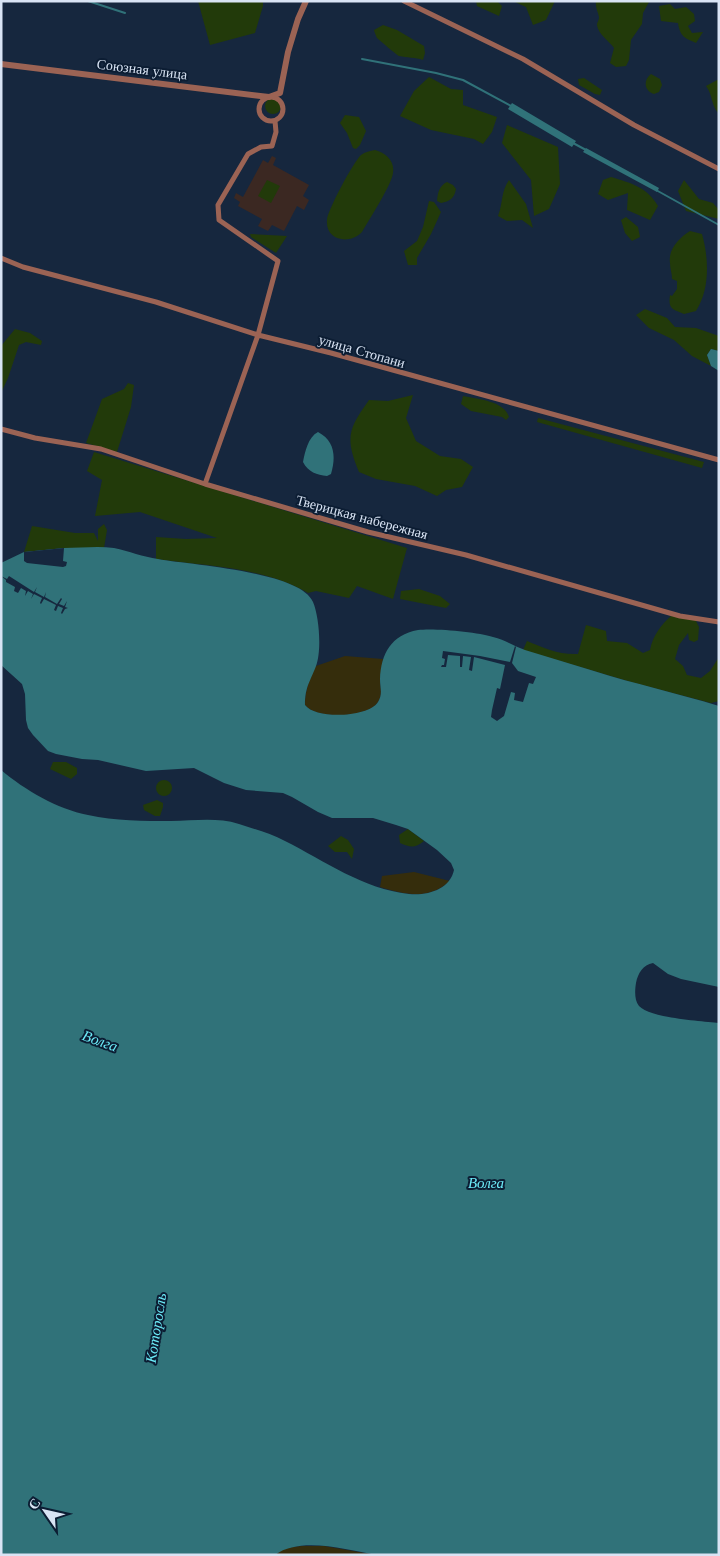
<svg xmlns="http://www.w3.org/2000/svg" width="720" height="1556" font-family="'Libre Baskerville',serif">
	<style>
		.education { fill: #3b2822 }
		.green { fill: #223a0a }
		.sand { fill: #352d0c }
		.water { fill: #307279 }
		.pier { fill: #16273e }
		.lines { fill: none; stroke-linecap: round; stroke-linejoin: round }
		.stream { stroke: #307279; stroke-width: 2 }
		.minor { stroke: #9b6354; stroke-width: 5 }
		.tertiary { stroke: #9b6354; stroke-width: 6 }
		.labels { text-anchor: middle; stroke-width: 4; stroke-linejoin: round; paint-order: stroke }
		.street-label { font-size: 14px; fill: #d9e4f4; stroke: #0c1d33 }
		.water-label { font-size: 15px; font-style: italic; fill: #6cebf8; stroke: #0c1d33 }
	</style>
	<rect width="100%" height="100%" fill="#16273e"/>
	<!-- education -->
	<path class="education" d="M 272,156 L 276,158 L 273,165 L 309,185 L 303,196 L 309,200 L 304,210 L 297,206 L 284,231 L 272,225 L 268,231 L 258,226 L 262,219 L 238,206 L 240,202 L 234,198 L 236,193 L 243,197 L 263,160 L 268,163 Z"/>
	<!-- green -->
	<path class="green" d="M 198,1 L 263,1 L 263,6 L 255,33 L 210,45 Z
		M 476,1 L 497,1 L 502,6 L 499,16 L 477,6 Z
		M 513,1 L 555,1 L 546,20 L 533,25 L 526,7 Z
		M 596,1 L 649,2 L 643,13 L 642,24 L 631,40 L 629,60 L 626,66 L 616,67 L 610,63 L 614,48 C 609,41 598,34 597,25 C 597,22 599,21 599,17 C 598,11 595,8 596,1 Z
		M 670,4 L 675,9 L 686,7 L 694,14 L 695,21 L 688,26 L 692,33 L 703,32 L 696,43 C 685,38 680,37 678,23 L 661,21 L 659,6 Z
		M 383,25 L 397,30 L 424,46 L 425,53 L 423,60 C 415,57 407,58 399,56 C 397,55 379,40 377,38 C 377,38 374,31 374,30 Z
		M 651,74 L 660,79 L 662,85 L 659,92 L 654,94 C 644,91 643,80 651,74 Z
		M 429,77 L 451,89 L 463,90 L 463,105 L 497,117 L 492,132 L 483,144 L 474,139 L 431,130 L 400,116 L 414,91 Z
		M 584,78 L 602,90 L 600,95 L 595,94 L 579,85 L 578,79 Z
		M 719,79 L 719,114 C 711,106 713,95 706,86 Z
		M265 106a8 8 0 1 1 16 0a8 8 0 1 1-16 0Z
		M 345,115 L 359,117 L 366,131 L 360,145 L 356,149 L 353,148 L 347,133 L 340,123 Z
		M 507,125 L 558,147 L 560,184 L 549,209 L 534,216 L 531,180 L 502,143 Z
		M 375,150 C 386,153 395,161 393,173 C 392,184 369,220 362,232 C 350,245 325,241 327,220 C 327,211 354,161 361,155 C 365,152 370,151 375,150 Z
		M 611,177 C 631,183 647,187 658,206 L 650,220 L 627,210 L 628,193 L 608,200 L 598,194 L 603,180 Z
		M 267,180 L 280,186 L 271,203 L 258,196 Z
		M 509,180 L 526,204 L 533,228 L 522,220 L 507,221 L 498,216 C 503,203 501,191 509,180 Z
		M 684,180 L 699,199 L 713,203 L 719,210 L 719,219 L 686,211 L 678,191 Z
		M 447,182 L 453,185 L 456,189 C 454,199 450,201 441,203 L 437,201 C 438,192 439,186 447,182 Z
		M 429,201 L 434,202 L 441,212 L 431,234 L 417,258 L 417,265 L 408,265 L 404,251 L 417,241 L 423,227 Z
		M 626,217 L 638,227 L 640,237 L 632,241 L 625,233 L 621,220 Z
		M 690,231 L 702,234 C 709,259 710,289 696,311 L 684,314 C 672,309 668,309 670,295 L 672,296 L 677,289 L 677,281 L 672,279 C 672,273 670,269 670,263 C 668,249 679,238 690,231 Z
		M 250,234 L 287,236 L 276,253 L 251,237 Z
		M 645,309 L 667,318 L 675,327 L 696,328 L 719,336 L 719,351 L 711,349 L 707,355 L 711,366 L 692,356 L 674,340 L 649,328 L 636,315 Z
		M 15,329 L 30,333 L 42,341 L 41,345 L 26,342 L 19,345 L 8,378 L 1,393 L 1,346 Z
		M 128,383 L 134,385 L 131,407 L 117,452 L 86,443 L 102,399 L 124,389 Z
		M 413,395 L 406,418 L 416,441 L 440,456 L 461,459 L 473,467 L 462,487 L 446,490 L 437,496 L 415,486 L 376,479 L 359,472 C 345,438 348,429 369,400 L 388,401 Z
		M 463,396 C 477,399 505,401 509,417 L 506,420 L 502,417 L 471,411 L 461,404 Z
		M 538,418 L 704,462 L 702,468 L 537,422 Z
		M 94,452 L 407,548 L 393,599 L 357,586 L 349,598 L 316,591 L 308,593 C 265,567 205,566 156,559 L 156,537 L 186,539 L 217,538 L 140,512 L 95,516 L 102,480 L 87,471 Z
		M 104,524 L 107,530 L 104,548 L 64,548 L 24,552 L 32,526 L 75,533 L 94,533 L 98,541 L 98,529 Z
		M 419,589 L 440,596 L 450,604 L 446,608 L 400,599 L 401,591 Z
		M 672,615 L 695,619 L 699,627 L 698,640 L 694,642 L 689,640 L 688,633 L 679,645 L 675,659 L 683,666 L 687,675 L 701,678 L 710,671 L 719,657 L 719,701 L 711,703 L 631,682 L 523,650 L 527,641 C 544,648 559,655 578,654 L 586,625 L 606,631 L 607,641 L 627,643 L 643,653 L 650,650 C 653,635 661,625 672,615 Z
		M 53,762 L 66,762 L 77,768 L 77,774 L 71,779 L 50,769 Z
		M156 788a8 8 0 1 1 16 0a8 8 0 1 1-16 0Z
		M 157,800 L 163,803 L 163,807 L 160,816 L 155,816 L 144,810 L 143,805 Z
		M 408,829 L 424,841 C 415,848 411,848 400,843 L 399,835 Z
		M 341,836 L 348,840 L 354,849 L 352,859 L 347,852 L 335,852 L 328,846 Z"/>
	<!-- sand -->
	<path class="sand" d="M 345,656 L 383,659 C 382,666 381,672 380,679 C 380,687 383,694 378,702 C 368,718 316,720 305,705 C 305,691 309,679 316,666 Z
		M 414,872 L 450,881 C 428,900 407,895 380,887 L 382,876 Z
		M 302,1546 L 324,1546 L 376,1555 L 275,1555 L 284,1548 Z"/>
	<!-- water -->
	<path class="water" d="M 512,103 L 576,141 L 572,147 L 508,109 Z
		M 586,148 L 659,188 L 657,192 L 583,152 Z
		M 711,349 L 719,351 L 719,371 L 711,366 L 707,355 Z
		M 318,432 C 335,441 336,457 331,474 L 327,476 C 317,475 308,472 303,462 C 305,452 308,437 318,432 Z
		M 64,548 C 80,548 98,546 114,548 C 129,551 143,557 158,559 C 189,565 300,571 313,602 C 319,616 322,650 316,666 C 310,682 305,687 305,705 C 316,720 369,717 378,702 C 383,694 380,688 380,679 C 381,654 391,635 418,630 C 435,628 477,632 493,637 C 505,640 514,646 525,650 C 548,657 571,664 594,671 C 635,684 677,693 719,706 L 719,987 L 681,979 L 668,974 L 653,963 C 643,965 638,973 636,983 C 635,989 634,1000 639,1006 C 650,1018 701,1021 719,1023 L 719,1555 L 376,1555 C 347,1550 301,1536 275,1555 L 1,1555 L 1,770 C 25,790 57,809 88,815 C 115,821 144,821 171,821 C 194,821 216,817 239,824 C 254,829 270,833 285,841 C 325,861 363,889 409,894 C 428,896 450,889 454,870 L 451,863 L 437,850 L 408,829 L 396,825 L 373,818 L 332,818 L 318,812 L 292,797 L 283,793 L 246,790 L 224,783 L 194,768 L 146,771 L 98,760 L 82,759 L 56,754 L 48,751 L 33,735 L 28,728 L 26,720 L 25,694 L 22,684 L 1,665 L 1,563 L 24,552 Z"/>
	<!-- pier -->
	<path class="pier" d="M 64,548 L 63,561 L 67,562 L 66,566 L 63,567 L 27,563 L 24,561 L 24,552 Z
		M 1,576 L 7,579 L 9,576 L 34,592 L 37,587 L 35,592 L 44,597 L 46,592 L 45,597 L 57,604 L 61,598 L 62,599 L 59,604 L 64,606 L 67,601 L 65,607 L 68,608 L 65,609 L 62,614 L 61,613 L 63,608 L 58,606 L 56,611 L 54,610 L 56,605 L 44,599 L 41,604 L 40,603 L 42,598 L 34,594 L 31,599 L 33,594 L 28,591 L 25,596 L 26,591 L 21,588 L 18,593 L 14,591 L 15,587 L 6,582 L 6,580 Z
		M 515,646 L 516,647 L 512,663 L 518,671 L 536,677 L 533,684 L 529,683 L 523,702 L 514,700 L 515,693 L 511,692 L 504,716 L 497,721 L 491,717 L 492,710 L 497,688 L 500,689 L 505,665 L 474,657 L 472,671 L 469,670 L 471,657 L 463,656 L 462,667 L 460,667 L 460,656 L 448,655 L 446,667 L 441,667 L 442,665 L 444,665 L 445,659 L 442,658 L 443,651 L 480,656 L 510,662 Z"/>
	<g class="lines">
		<!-- stream -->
		<path class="stream" d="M 88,1 L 125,13
			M 362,59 L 436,73 L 463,80 L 511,106
			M 573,143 L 586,150
			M 656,190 L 719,225"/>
		<!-- minor -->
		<path class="minor" d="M 404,1 L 523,59 L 634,125 L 719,169
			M259 109a12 12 0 1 1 24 0a12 12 0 1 1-24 0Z
			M 1,258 L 23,267 L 156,302 L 258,335 L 331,353 L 719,460
			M 1,429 L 35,438 L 101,449 L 205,484 L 368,532 L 466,555 L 680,616 L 719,622
			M 205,484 L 258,335 L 278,261 L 219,220 L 218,205 L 248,154 L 261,147 L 272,146 L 276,132 L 275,121"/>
		<!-- tertiary -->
		<path class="tertiary" d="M 1,64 L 269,97 L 280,93 L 288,52 L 298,19 L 306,1"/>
	</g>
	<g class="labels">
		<!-- street labels -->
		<g class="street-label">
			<text transform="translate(142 69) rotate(7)" y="5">Союзная улица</text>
			<text transform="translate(362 351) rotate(16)" y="5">улица Стопани</text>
			<text transform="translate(362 517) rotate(15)" y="5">Тверицкая набережная</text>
		</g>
		<!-- water labels -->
		<g class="water-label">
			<text transform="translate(100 1041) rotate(20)" y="5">Волга</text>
			<text x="486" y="1188">Волга</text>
			<text transform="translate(156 1328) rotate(-81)" y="5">Которосль</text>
		</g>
	</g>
	<!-- border -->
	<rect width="720" height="1556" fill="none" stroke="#d9e4f4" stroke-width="5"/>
	<!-- north arrow -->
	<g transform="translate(45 1511) rotate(304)" stroke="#0c1d33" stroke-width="4" paint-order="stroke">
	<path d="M0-4L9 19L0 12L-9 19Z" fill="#d9e4f4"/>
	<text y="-8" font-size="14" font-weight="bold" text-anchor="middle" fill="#d9e4f4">С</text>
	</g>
</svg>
